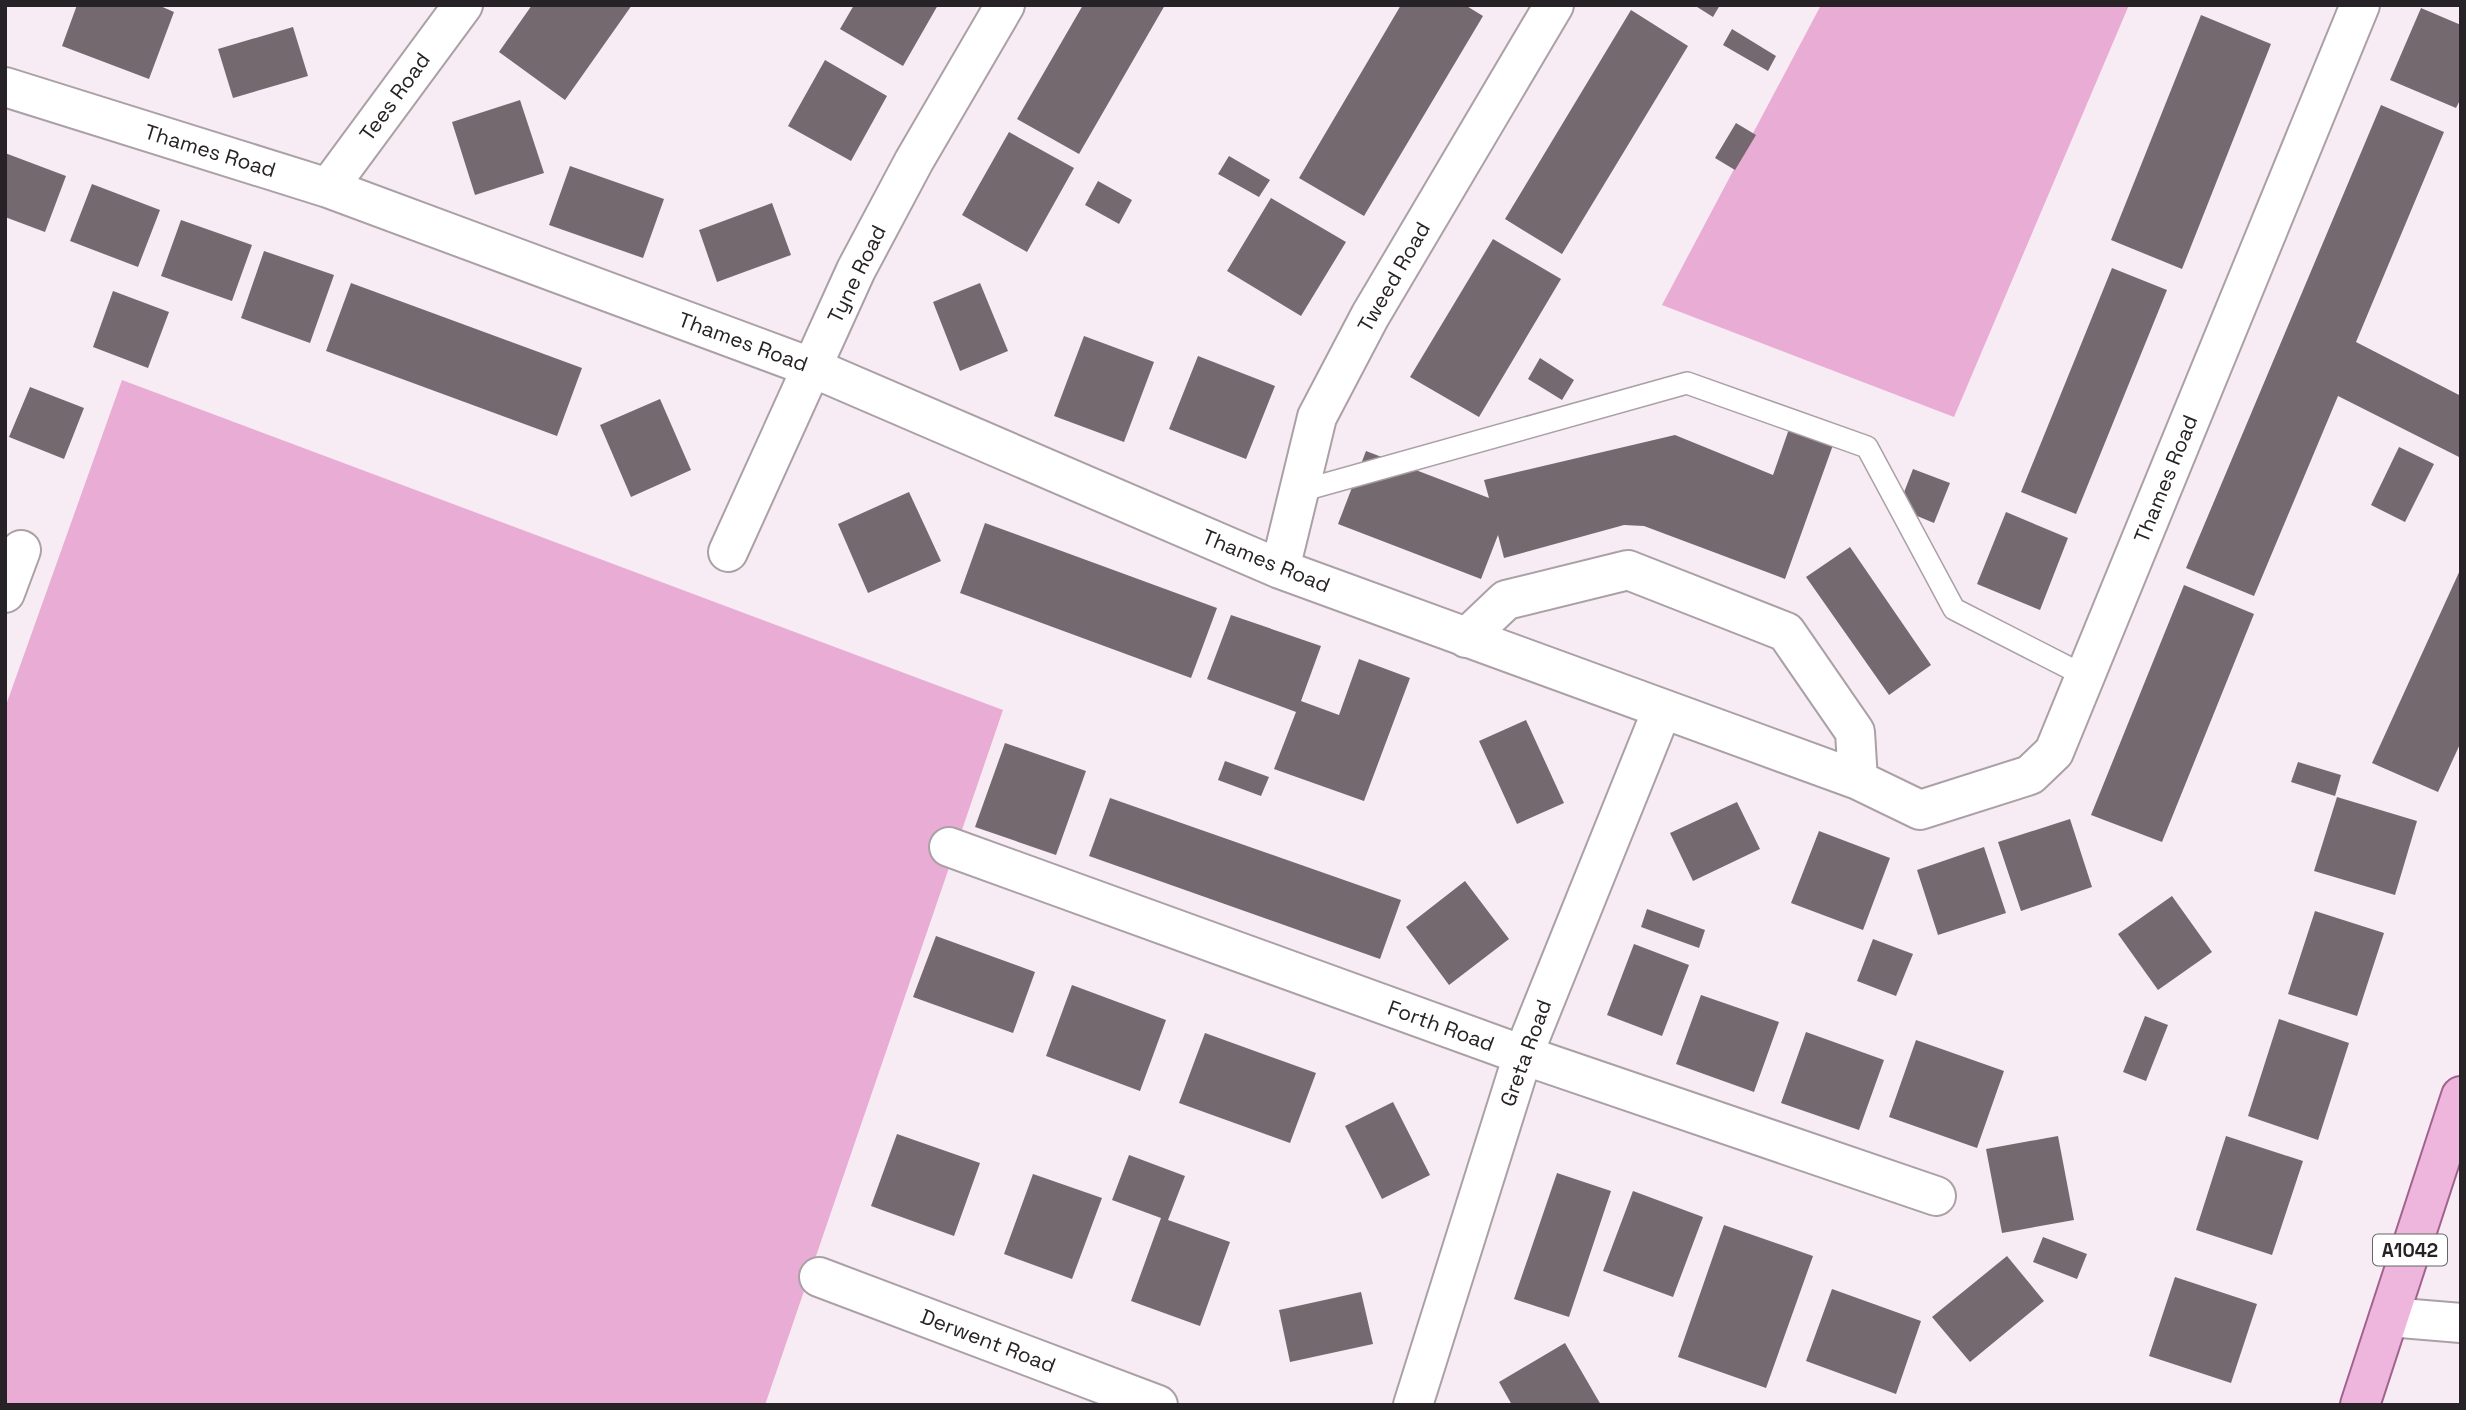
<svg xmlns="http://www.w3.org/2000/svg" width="2466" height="1410" font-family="'Space Grotesk',sans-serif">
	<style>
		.green { fill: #e9acd4 }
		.building { fill: #73696f }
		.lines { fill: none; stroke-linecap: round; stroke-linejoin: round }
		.lane-casing { stroke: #aaa0a6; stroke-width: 24 }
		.street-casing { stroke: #aaa0a6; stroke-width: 42 }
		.primary-casing { stroke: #a1638e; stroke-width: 42 }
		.lane { stroke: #fff; stroke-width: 21 }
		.street { stroke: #fff; stroke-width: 38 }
		.primary { stroke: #eeb6dd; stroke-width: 38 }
		.labels { text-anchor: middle; stroke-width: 7; stroke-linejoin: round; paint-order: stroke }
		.shield { fill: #fff; stroke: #676466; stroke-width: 2 }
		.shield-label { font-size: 19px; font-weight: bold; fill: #262225 }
		.street-label { font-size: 21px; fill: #262225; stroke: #fff }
	</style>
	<rect width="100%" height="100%" fill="#f7ecf3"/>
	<!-- green -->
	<path class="green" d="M 1821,5 L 2129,5 L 1954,417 L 1662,305 Z
		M 122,380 L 1003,710 L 765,1405 L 5,1405 L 5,708 Z"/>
	<!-- building -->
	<path class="building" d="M 77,5 L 158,5 L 174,12 L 149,79 L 62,46 Z
		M 532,5 L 632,5 L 565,100 L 499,52 Z
		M 854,5 L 938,5 L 903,66 L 840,29 Z
		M 1083,5 L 1165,5 L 1079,154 L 1017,119 Z
		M 1401,5 L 1465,5 L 1483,16 L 1364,216 L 1299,178 Z
		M 1694,5 L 1720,5 L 1713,17 Z
		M 2421,8 L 2461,25 L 2461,98 L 2456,108 L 2390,80 Z
		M 1631,10 L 1688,46 L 1562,254 L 1505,219 Z
		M 2201,15 L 2271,44 L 2182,269 L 2111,240 Z
		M 293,27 L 308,76 L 233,98 L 218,49 Z
		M 1732,29 L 1776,56 L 1768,71 L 1723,45 Z
		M 825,60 L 887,96 L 851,161 L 788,126 Z
		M 520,100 L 544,173 L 475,195 L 452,122 Z
		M 2381,105 L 2444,132 L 2356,342 L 2461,396 L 2461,458 L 2338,396 L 2254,596 L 2186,568 Z
		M 1736,123 L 1756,135 L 1735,170 L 1715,158 Z
		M 1009,132 L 1074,168 L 1027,252 L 962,215 Z
		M 5,153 L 66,176 L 45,232 L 5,217 Z
		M 1229,156 L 1270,180 L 1259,197 L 1218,174 Z
		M 570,166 L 664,199 L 643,258 L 549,225 Z
		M 1098,181 L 1132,200 L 1119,224 L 1085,205 Z
		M 92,184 L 160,210 L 138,267 L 70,241 Z
		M 1271,198 L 1346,242 L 1301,316 L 1227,271 Z
		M 772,203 L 791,255 L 717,282 L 699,230 Z
		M 181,220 L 252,245 L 232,301 L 161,276 Z
		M 1493,239 L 1561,279 L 1479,417 L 1410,377 Z
		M 264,251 L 334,275 L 310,343 L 241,318 Z
		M 2112,268 L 2167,290 L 2076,514 L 2021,492 Z
		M 351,283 L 582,368 L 557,436 L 326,351 Z
		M 980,283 L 1008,351 L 960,371 L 933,302 Z
		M 113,291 L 169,312 L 148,368 L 93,347 Z
		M 1084,336 L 1154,362 L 1124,442 L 1054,416 Z
		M 1198,356 L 1275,386 L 1246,459 L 1169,429 Z
		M 1540,358 L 1574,380 L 1562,400 L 1528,379 Z
		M 30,387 L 84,408 L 64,459 L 9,437 Z
		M 660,399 L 691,470 L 631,497 L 600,425 Z
		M 1789,429 L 1833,445 L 1785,579 L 1644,526 L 1624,525 L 1504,558 L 1498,535 L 1481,579 L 1338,524 L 1366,451 L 1489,498 L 1484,480 L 1675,435 L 1773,475 Z
		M 2399,447 L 2434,464 L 2405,522 L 2371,505 Z
		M 1913,469 L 1950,483 L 1934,523 L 1898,508 Z
		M 909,492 L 941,561 L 868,593 L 838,524 Z
		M 2006,512 L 2068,538 L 2040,610 L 1977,584 Z
		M 985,523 L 1217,608 L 1191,678 L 960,593 Z
		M 1850,547 L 1931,665 L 1889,695 L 1806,577 Z
		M 2461,568 L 2461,742 L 2438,792 L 2372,763 Z
		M 2184,585 L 2254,614 L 2162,842 L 2091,815 Z
		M 1231,615 L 1321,646 L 1301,701 L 1339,715 L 1359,659 L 1410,678 L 1364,801 L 1274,769 L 1296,712 L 1207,679 Z
		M 1526,720 L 1564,803 L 1517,824 L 1479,741 Z
		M 1005,743 L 1086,771 L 1056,855 L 975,827 Z
		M 1225,761 L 1269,777 L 1261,796 L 1218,780 Z
		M 2298,762 L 2341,775 L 2335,796 L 2291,782 Z
		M 2337,797 L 2417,821 L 2395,895 L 2314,871 Z
		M 1110,798 L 1401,900 L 1380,959 L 1089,856 Z
		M 1737,802 L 1760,849 L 1693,881 L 1670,833 Z
		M 2070,819 L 2092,887 L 2021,911 L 1998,842 Z
		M 1819,831 L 1890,858 L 1863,930 L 1791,903 Z
		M 1984,847 L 2006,913 L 1938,935 L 1917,870 Z
		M 1465,881 L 1509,939 L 1449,985 L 1406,927 Z
		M 2172,896 L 2212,952 L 2158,990 L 2118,934 Z
		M 1647,909 L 1705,930 L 1699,948 L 1641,927 Z
		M 2315,911 L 2384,933 L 2357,1016 L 2288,994 Z
		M 936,936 L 1035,972 L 1013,1033 L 913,997 Z
		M 1873,939 L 1913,954 L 1896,996 L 1857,981 Z
		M 1634,944 L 1689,965 L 1662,1036 L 1607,1015 Z
		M 1072,985 L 1166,1020 L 1140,1091 L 1046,1056 Z
		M 1701,995 L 1779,1022 L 1754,1092 L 1676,1064 Z
		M 2145,1016 L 2168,1025 L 2146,1081 L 2123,1072 Z
		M 2279,1019 L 2349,1043 L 2318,1140 L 2248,1116 Z
		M 1806,1032 L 1884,1060 L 1859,1130 L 1781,1103 Z
		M 1205,1033 L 1316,1073 L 1290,1143 L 1179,1103 Z
		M 1916,1040 L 2004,1071 L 1977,1148 L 1889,1117 Z
		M 1393,1102 L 1430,1175 L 1382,1199 L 1345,1126 Z
		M 897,1134 L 980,1163 L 954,1236 L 871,1206 Z
		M 2058,1136 L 2074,1220 L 2002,1233 L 1986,1149 Z
		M 2226,1136 L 2303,1161 L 2272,1255 L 2196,1230 Z
		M 1129,1155 L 1185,1176 L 1168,1220 L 1230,1242 L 1200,1326 L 1131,1301 L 1161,1218 L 1112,1200 Z
		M 1557,1173 L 1611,1191 L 1569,1317 L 1514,1299 Z
		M 1033,1174 L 1102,1198 L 1072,1279 L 1004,1254 Z
		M 1633,1191 L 1703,1217 L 1673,1297 L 1603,1271 Z
		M 1724,1225 L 1813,1256 L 1766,1388 L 1678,1357 Z
		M 2043,1237 L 2087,1254 L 2077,1279 L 2033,1262 Z
		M 2007,1256 L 2044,1301 L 1970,1362 L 1932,1317 Z
		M 2175,1277 L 2257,1304 L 2231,1383 L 2149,1356 Z
		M 1832,1289 L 1921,1321 L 1896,1394 L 1806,1361 Z
		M 1361,1292 L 1373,1344 L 1290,1362 L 1279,1310 Z
		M 1565,1343 L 1601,1405 L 1512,1405 L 1499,1382 Z"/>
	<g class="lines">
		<defs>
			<path id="lane" d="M 1297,492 L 1687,383 L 1867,447 L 1954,609 L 2085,676"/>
			<path id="street" d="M 5,87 L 328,188 L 813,368 L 1280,569 L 1858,780 L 1920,810 L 2030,775 L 2054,752 L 2360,5
				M 328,188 L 463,5
				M 728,552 L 856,270 L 914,161 L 1005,5
				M 1280,569 L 1317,417 L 1370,316 L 1554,5
				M 5,593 L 21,550
				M 1466,638 L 1506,600 L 1628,570 L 1786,632 L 1855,732 L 1858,780
				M 949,847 L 1523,1055 L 1936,1196
				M 819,1277 L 1158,1405
				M 2389,1317 L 2461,1323
				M 1413,1405 L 1523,1055 L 1662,710"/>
			<path id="primary" d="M 2360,1405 L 2461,1096"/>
		</defs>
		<!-- lane casing -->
		<use href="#lane" class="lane-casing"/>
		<!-- street casing -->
		<use href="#street" class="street-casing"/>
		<!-- primary casing -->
		<use href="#primary" class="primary-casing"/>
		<!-- lane -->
		<use href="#lane" class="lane"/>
		<!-- street -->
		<use href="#street" class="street"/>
		<!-- primary -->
		<use href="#primary" class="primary"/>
	</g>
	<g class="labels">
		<!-- shield labels -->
		<rect class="shield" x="2373" y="1234.5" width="74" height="31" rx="5"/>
		<g class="shield-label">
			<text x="2410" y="1257">A1042</text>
		</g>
		<!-- street labels -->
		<g class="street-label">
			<text transform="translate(395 97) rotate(-54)" y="7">Tees Road</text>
			<text transform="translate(210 151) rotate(17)" y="7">Thames Road</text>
			<text transform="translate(857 274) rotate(-64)" y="7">Tyne Road</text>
			<text transform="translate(1394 277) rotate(-60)" y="7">Tweed Road</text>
			<text transform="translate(743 342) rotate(20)" y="7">Thames Road</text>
			<text transform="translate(2166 479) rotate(-68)" y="7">Thames Road</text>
			<text transform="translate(1266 561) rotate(22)" y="7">Thames Road</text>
			<text transform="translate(1441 1026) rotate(20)" y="7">Forth Road</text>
			<text transform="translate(1526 1053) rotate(-70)" y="7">Greta Road</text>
			<text transform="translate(988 1341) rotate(21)" y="7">Derwent Road</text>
		</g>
	</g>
	<!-- border -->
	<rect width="2466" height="1410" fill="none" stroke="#262225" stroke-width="14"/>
</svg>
